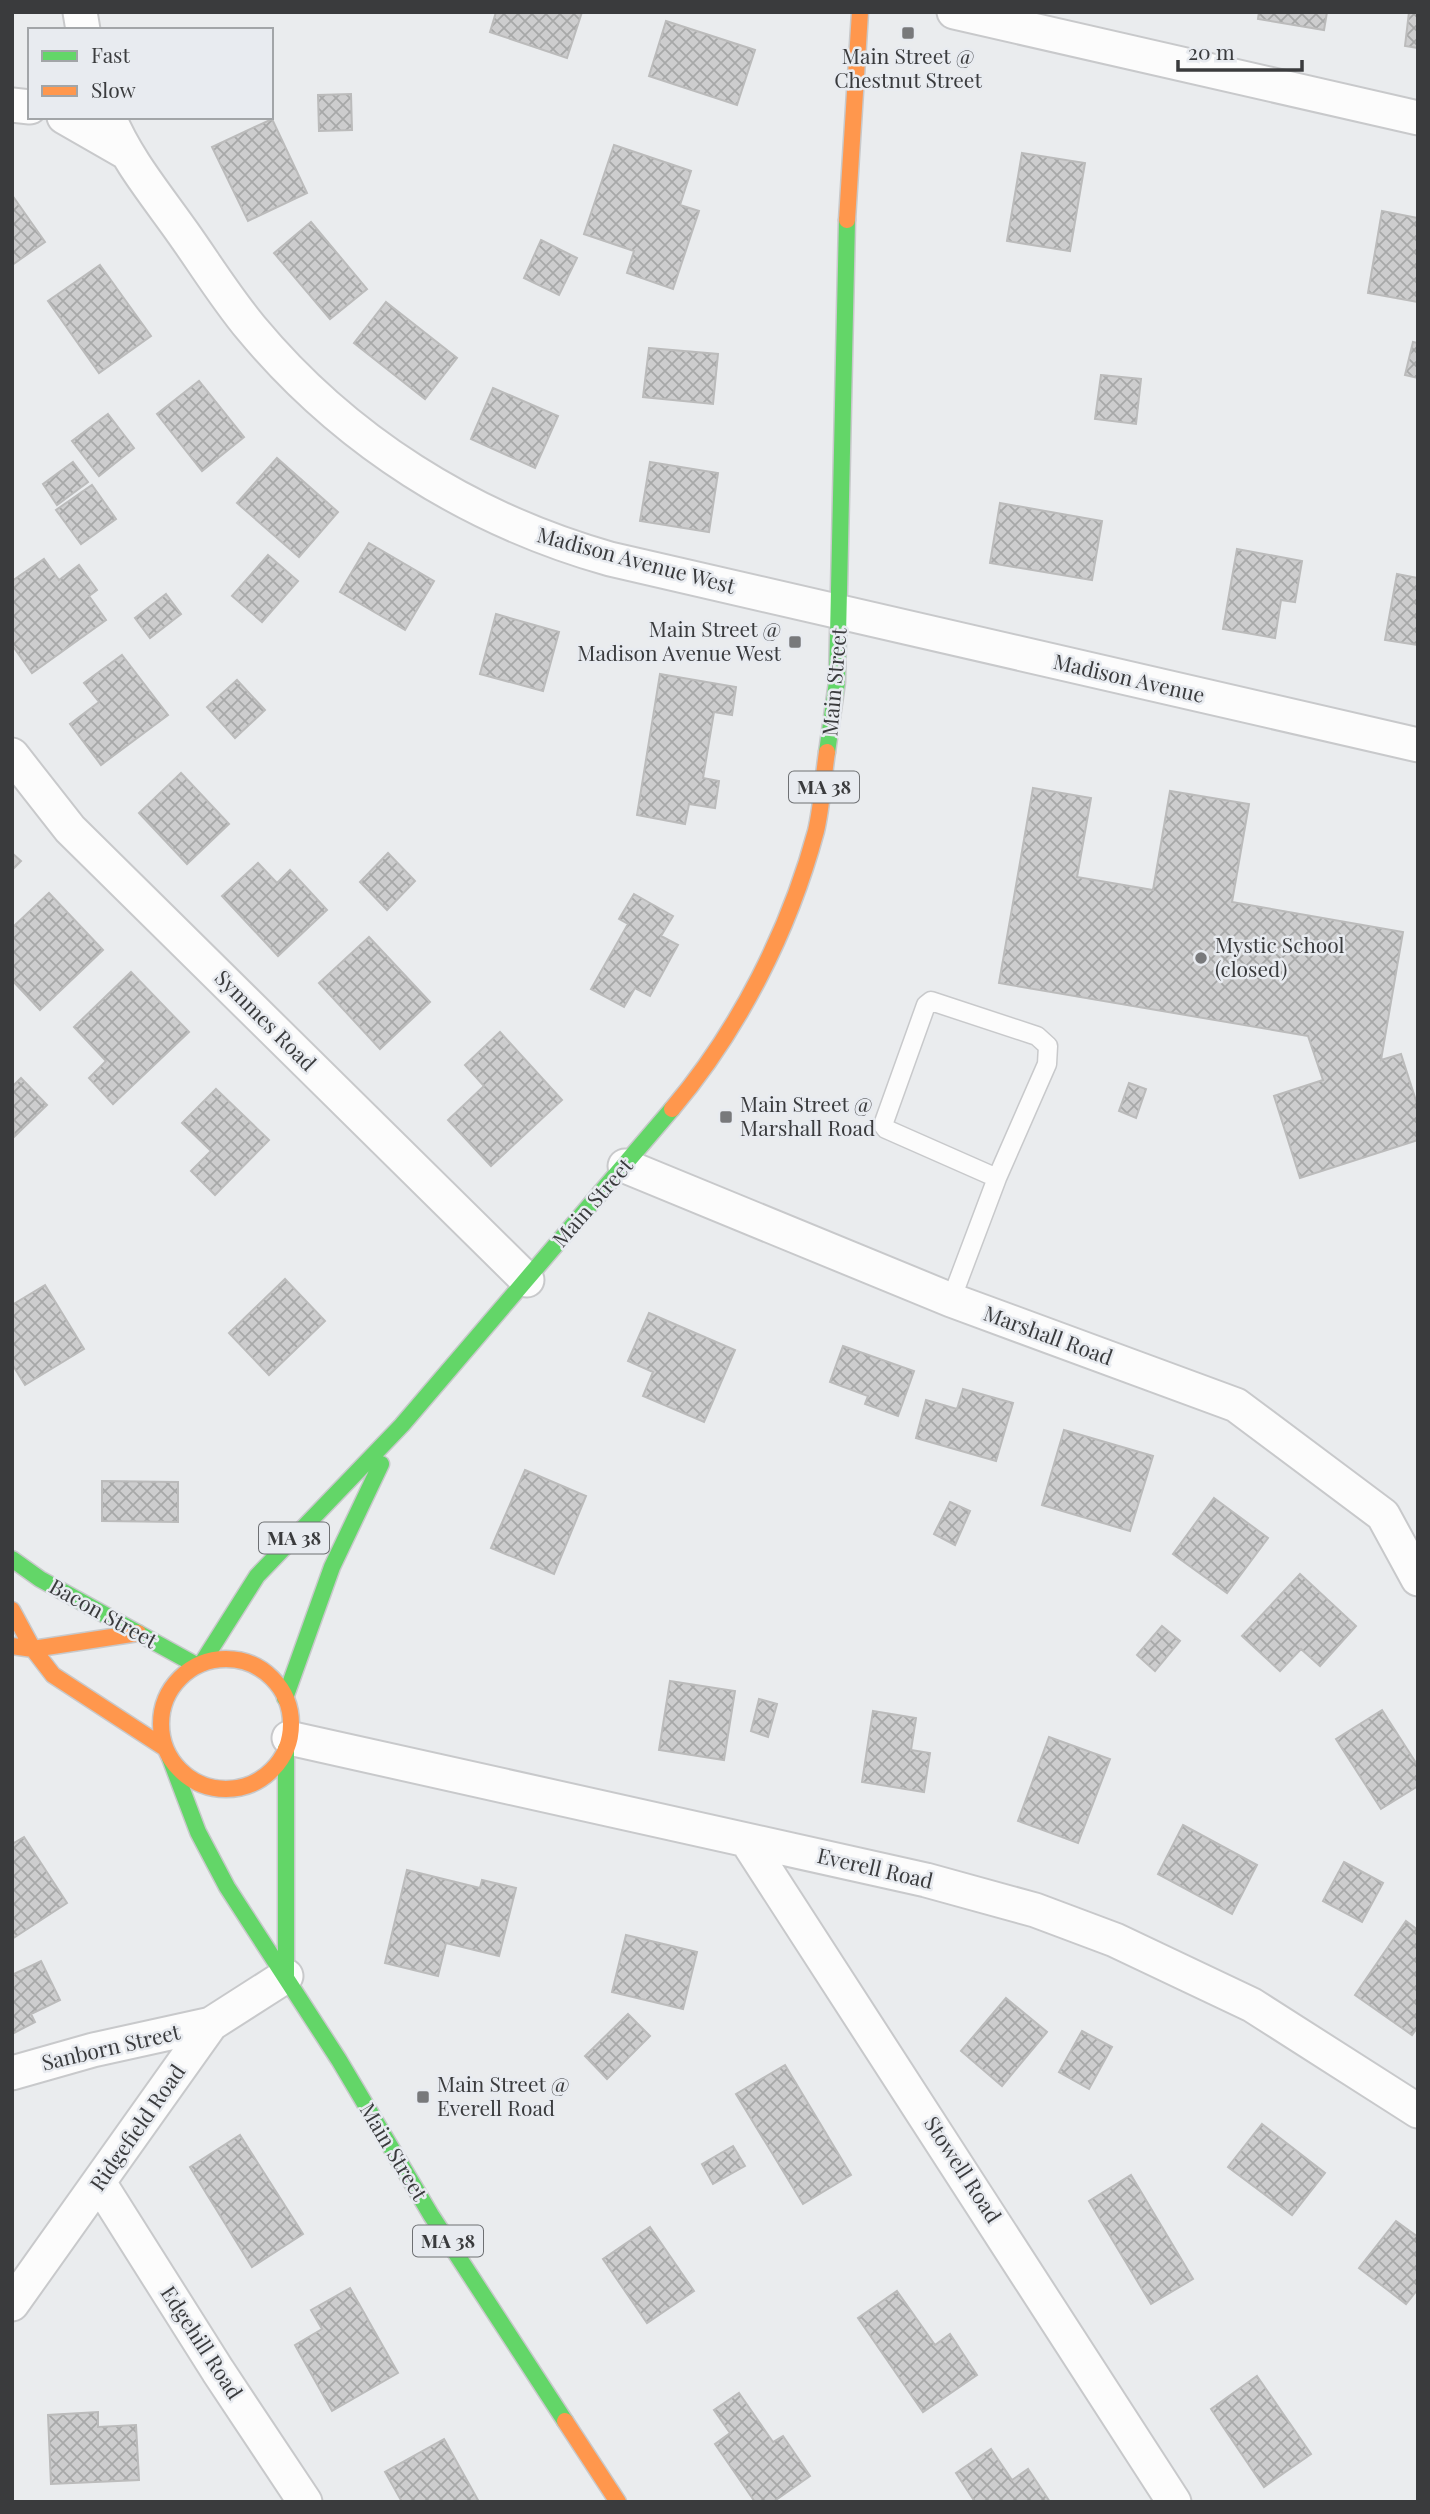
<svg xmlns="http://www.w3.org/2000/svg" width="1430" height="2514" font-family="'Playfair Display',serif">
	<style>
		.building { fill: url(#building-cross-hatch); stroke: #bbb; stroke-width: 2 }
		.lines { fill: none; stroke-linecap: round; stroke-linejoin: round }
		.lane-casing { stroke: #c8c9cb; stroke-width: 21 }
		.street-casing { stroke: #c8c9cb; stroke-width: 37 }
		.fast-casing { stroke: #c8c9cb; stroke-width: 19 }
		.slow-casing { stroke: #c8c9cb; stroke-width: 19 }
		.lane { stroke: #fcfcfc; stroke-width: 18 }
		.street { stroke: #fcfcfc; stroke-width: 33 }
		.fast { stroke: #63d668; stroke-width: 16 }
		.slow { stroke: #ff974d; stroke-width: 16 }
		.poi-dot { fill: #78797b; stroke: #e8ebf0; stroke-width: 2.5 }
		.labels { text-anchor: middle; stroke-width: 5; stroke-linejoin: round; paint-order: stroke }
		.shield { fill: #e8ebf0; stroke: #6e7073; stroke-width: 2 }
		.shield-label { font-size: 19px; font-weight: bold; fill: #3a3b3d }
		.poi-label { font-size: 21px; fill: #3a3b3d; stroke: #e8ebf0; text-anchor: start }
		.street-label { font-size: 21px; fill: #3a3b3d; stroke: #e8ebf0 }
	</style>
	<defs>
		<pattern id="building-cross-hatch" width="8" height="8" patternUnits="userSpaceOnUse" patternTransform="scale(1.75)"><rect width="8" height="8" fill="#cdcdce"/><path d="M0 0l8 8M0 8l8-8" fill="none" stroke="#a7a8a8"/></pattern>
	</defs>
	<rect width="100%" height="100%" fill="#eaecee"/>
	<!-- building -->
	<path class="building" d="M 496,12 L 582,12 L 567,58 L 490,32 Z
		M 1259,12 L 1327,12 L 1324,30 L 1258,19 Z
		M 1409,12 L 1418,12 L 1418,48 L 1405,46 Z
		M 666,21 L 755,50 L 737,105 L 649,76 Z
		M 351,94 L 352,130 L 319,131 L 318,95 Z
		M 272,119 L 307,193 L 248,221 L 212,147 Z
		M 614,145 L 691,171 L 680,205 L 699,211 L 673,289 L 627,273 L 634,251 L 584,234 Z
		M 1022,153 L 1085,163 L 1070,251 L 1007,241 Z
		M 12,195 L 45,242 L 12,265 Z
		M 1382,211 L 1418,218 L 1418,302 L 1368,293 Z
		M 311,222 L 367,289 L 330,319 L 274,253 Z
		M 541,240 L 577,258 L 559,295 L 524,278 Z
		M 100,265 L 151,336 L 99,373 L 48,301 Z
		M 386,302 L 457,358 L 425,399 L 354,343 Z
		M 1413,342 L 1418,343 L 1418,378 L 1405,375 Z
		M 649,348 L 718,354 L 713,404 L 643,397 Z
		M 1101,375 L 1141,379 L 1136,424 L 1095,419 Z
		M 199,381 L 244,437 L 202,471 L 157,414 Z
		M 493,388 L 558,416 L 535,468 L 471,439 Z
		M 108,414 L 134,448 L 99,476 L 72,441 Z
		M 277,458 L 338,512 L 299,557 L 237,503 Z
		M 73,462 L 88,482 L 57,505 L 43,484 Z
		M 650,462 L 718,473 L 709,532 L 640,521 Z
		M 92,485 L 116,519 L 81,544 L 56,510 Z
		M 1000,503 L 1102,521 L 1092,580 L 990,563 Z
		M 369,543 L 434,581 L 405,630 L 340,592 Z
		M 1237,549 L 1302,561 L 1295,602 L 1281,600 L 1275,638 L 1223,629 Z
		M 268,555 L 298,581 L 262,622 L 232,596 Z
		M 44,559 L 59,580 L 79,565 L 97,590 L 89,596 L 106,620 L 32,673 L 12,645 L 12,581 Z
		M 1397,574 L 1418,578 L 1418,645 L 1385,640 Z
		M 166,594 L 181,614 L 150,638 L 135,618 Z
		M 496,614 L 559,632 L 543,691 L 480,674 Z
		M 122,655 L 168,715 L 101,765 L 70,724 L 99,702 L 84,683 Z
		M 660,674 L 736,687 L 732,715 L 714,712 L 703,778 L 719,781 L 715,808 L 689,804 L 685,824 L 637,815 Z
		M 237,680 L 265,710 L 235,738 L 207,707 Z
		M 181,773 L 229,824 L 187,864 L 139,813 Z
		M 1033,788 L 1091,798 L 1077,877 L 1153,890 L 1170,791 L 1249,804 L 1232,902 L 1403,932 L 1381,1060 L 1401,1054 L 1418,1107 L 1418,1140 L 1300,1178 L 1274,1096 L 1323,1080 L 1308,1036 L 999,983 Z
		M 12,853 L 21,861 L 12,870 Z
		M 388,853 L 415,881 L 387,910 L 360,882 Z
		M 258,863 L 277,883 L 290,870 L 327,910 L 278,956 L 222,896 Z
		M 49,893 L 103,950 L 40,1010 L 12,980 L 12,924 L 14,926 Z
		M 634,894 L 673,916 L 661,936 L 678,945 L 650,996 L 635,988 L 624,1007 L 591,989 L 628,924 L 619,919 Z
		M 369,937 L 430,1002 L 380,1049 L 319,983 Z
		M 131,972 L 189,1032 L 113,1104 L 89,1078 L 106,1061 L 74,1027 Z
		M 500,1032 L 562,1100 L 491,1166 L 448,1120 L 484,1086 L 465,1065 Z
		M 21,1078 L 47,1105 L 14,1137 L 12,1087 Z
		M 1129,1083 L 1146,1089 L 1136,1118 L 1119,1111 Z
		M 216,1089 L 269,1140 L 215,1195 L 191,1171 L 211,1151 L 182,1123 Z
		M 285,1279 L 325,1321 L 269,1375 L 229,1333 Z
		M 45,1285 L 84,1349 L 25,1385 L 12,1364 L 12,1305 Z
		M 649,1313 L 735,1350 L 704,1422 L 643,1396 L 653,1372 L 628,1361 Z
		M 843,1346 L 914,1371 L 898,1416 L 865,1404 L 868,1396 L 830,1382 Z
		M 963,1389 L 1013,1403 L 996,1461 L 916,1438 L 926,1400 L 957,1409 Z
		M 1064,1430 L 1153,1456 L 1130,1531 L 1042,1505 Z
		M 525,1470 L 586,1496 L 554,1574 L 491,1548 Z
		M 102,1481 L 178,1482 L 178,1522 L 102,1521 Z
		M 1214,1498 L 1268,1538 L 1227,1593 L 1173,1554 Z
		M 950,1502 L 970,1511 L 955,1545 L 934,1534 Z
		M 1300,1574 L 1356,1626 L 1320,1666 L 1301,1649 L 1280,1671 L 1242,1636 Z
		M 1162,1626 L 1180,1641 L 1155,1671 L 1137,1655 Z
		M 670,1681 L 735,1691 L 724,1760 L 659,1750 Z
		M 759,1699 L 777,1704 L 768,1737 L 751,1731 Z
		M 1382,1710 L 1418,1766 L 1418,1786 L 1381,1809 L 1336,1739 Z
		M 873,1711 L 916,1718 L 911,1750 L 930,1753 L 924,1792 L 862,1782 Z
		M 1049,1737 L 1110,1759 L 1078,1843 L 1018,1821 Z
		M 1183,1825 L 1257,1865 L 1232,1914 L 1158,1874 Z
		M 24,1837 L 67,1903 L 12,1939 L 12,1844 Z
		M 1344,1862 L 1383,1883 L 1362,1922 L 1323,1901 Z
		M 407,1870 L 480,1888 L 482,1880 L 516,1888 L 499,1956 L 446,1943 L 438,1976 L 385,1963 Z
		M 1406,1921 L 1418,1930 L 1418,2027 L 1412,2035 L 1355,1995 Z
		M 626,1935 L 697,1952 L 683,2009 L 612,1992 Z
		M 41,1961 L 60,2000 L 31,2014 L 35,2022 L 12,2034 L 12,1975 Z
		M 1006,1998 L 1047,2032 L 1002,2086 L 961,2051 Z
		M 628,2014 L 650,2036 L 607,2079 L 585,2056 Z
		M 1082,2031 L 1112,2047 L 1089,2089 L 1059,2072 Z
		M 785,2065 L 851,2175 L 803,2204 L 736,2094 Z
		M 1262,2124 L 1325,2173 L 1292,2215 L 1228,2167 Z
		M 240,2135 L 303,2234 L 252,2267 L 190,2167 Z
		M 733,2146 L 745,2166 L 713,2184 L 702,2164 Z
		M 1131,2175 L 1193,2279 L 1151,2304 L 1089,2201 Z
		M 1396,2221 L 1418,2237 L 1418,2289 L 1406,2304 L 1359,2268 Z
		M 650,2227 L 694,2291 L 647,2323 L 603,2259 Z
		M 350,2288 L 398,2373 L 332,2411 L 295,2345 L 322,2329 L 311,2310 Z
		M 897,2291 L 935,2345 L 950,2334 L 977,2375 L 923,2412 L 858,2318 Z
		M 1257,2376 L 1311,2454 L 1264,2487 L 1211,2409 Z
		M 739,2393 L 773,2442 L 783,2436 L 810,2476 L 773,2502 L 755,2502 L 715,2444 L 730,2433 L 714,2410 Z
		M 98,2412 L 98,2427 L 136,2425 L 139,2480 L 51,2484 L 48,2415 Z
		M 444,2439 L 479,2502 L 402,2502 L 385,2472 Z
		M 991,2449 L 1012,2480 L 1028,2469 L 1050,2502 L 975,2502 L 956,2473 Z"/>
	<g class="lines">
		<defs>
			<path id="lane" d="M 931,1001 L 1037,1036 L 1048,1046 L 1047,1064 L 997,1178 L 886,1129 L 883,1125 L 926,1005 Z
				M 951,1300 L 997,1178"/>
			<path id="street" d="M 80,12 L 83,30
				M 954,12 L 1418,118
				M 12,105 L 30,107
				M 64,117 L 125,152
				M 109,117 C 126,159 157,196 183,233 C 205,264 226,298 251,328 C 345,441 469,519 610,559 L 1418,745
				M 12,755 L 70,829 L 527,1280
				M 625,1166 L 951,1300 L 1236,1405 L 1383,1515 L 1418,1579
				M 289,1738 L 926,1880 L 1035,1910 L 1115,1940 L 1252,2005 L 1418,2111
				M 747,1841 L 1174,2502
				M 12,2073 L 93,2050 L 211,2024
				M 100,2184 L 218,2371 L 305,2502
				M 12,2304 L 211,2024 L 286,1976"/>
			<path id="fast" d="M 827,752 L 837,682 L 847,220
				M 12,1559 L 40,1579 L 196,1665
				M 202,1663 L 257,1576 L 402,1425 L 672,1109
				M 285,1698 L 332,1567 L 381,1464
				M 286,1749 L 286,1976
				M 170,1758 L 198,1832 L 227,1887 L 339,2060 L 431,2215 L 565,2421"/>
			<path id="slow" d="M 847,220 L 860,12
				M 672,1109 C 739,1030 789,931 816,831 C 822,806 823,778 827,752
				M 12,1610 L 33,1649 L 53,1675 L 165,1748
				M 12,1646 L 33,1649 L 138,1633
				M161 1724a65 65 0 1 1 130 0a65 65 0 1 1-130 0Z
				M 565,2421 L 618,2502"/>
		</defs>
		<!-- lane casing -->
		<use href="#lane" class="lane-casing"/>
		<!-- street casing -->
		<use href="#street" class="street-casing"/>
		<!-- fast casing -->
		<use href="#fast" class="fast-casing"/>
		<!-- slow casing -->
		<use href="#slow" class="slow-casing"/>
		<!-- lane -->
		<use href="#lane" class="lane"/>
		<!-- street -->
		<use href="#street" class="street"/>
		<!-- fast -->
		<use href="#fast" class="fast"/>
		<!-- slow -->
		<use href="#slow" class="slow"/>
	</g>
	<!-- markers -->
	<g class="poi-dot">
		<rect x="901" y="26" width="14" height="14" rx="3.5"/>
		<rect x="788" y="635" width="14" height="14" rx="3.5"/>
		<circle cx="1201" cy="958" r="7"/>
		<rect x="719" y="1110" width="14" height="14" rx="3.5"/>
		<rect x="416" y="2090" width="14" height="14" rx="3.5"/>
	</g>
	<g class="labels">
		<!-- shield labels -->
		<g class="shield">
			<rect x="789" y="771.5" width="70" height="31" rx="5"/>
			<rect x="259" y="1522.5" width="70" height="31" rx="5"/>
			<rect x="413" y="2225.5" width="70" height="31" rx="5"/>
		</g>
		<g class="shield-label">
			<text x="824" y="794">MA 38</text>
			<text x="294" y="1545">MA 38</text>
			<text x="448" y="2248">MA 38</text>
		</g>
		<!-- poi labels -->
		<g class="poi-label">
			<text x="908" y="64" text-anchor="middle">Main Street @<tspan x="908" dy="24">Chestnut Street</tspan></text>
			<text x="781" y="637" text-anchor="end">Main Street @<tspan x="781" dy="24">Madison Avenue West</tspan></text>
			<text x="1215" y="953">Mystic School<tspan x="1215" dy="24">(closed)</tspan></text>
			<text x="740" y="1112">Main Street @<tspan x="740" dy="24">Marshall Road</tspan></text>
			<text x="437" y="2092">Main Street @<tspan x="437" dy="24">Everell Road</tspan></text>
		</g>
		<!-- street labels -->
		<g class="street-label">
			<text transform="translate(636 561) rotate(15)" y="7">Madison Avenue West</text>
			<text transform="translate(1129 679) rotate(13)" y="7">Madison Avenue</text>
			<text transform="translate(835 682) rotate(-85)" y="7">Main Street</text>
			<text transform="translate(265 1021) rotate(45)" y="7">Symmes Road</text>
			<text transform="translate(593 1203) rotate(-49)" y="7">Main Street</text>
			<text transform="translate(1048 1336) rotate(20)" y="7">Marshall Road</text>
			<text transform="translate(103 1614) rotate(29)" y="7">Bacon Street</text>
			<text transform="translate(875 1869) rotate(13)" y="7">Everell Road</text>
			<text transform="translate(111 2048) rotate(-13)" y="7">Sanborn Street</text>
			<text transform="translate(138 2128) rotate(-55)" y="7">Ridgefield Road</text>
			<text transform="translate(393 2152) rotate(59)" y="7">Main Street</text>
			<text transform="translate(962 2170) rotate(57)" y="7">Stowell Road</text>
			<text transform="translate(201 2343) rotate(57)" y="7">Edgehill Road</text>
		</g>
	</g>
	<!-- border -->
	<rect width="1430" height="2514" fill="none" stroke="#3a3b3d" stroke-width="28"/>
	<!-- legend -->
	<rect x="28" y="28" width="245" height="91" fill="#e8ebf0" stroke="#a2a5a8" stroke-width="2"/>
	<rect x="42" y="51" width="35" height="10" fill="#63d668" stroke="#a2a5a8" stroke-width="2"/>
	<text x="91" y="63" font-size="21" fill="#3a3b3d">Fast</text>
	<rect x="42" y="86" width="35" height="10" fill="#ff974d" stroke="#a2a5a8" stroke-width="2"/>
	<text x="91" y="98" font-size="21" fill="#3a3b3d">Slow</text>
	<!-- scale -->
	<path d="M1178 60v10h124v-10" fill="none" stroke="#3a3b3d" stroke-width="3.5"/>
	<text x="1188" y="60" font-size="21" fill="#3a3b3d" stroke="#e8ebf0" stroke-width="5" paint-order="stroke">20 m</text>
</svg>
